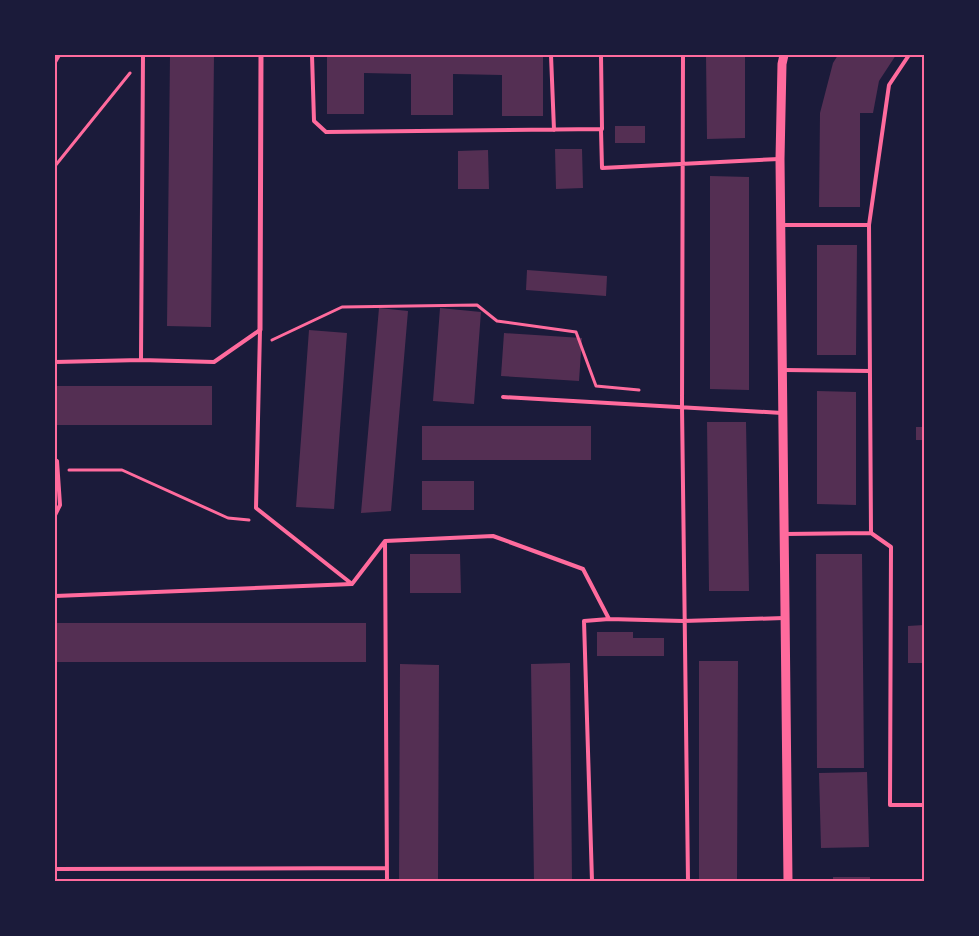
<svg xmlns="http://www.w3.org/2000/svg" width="979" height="936" font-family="'DM Sans',sans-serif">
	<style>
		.building { fill: #542f53 }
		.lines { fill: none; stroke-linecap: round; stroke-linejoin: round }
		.path { stroke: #ff6b9d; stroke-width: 3 }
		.service { stroke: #ff6b9d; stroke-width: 4 }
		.minor { stroke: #ff6b9d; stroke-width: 5 }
		.tertiary { stroke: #ff6b9d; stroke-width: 9 }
		.neatline { fill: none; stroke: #ff6b9d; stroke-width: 2 }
	</style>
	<rect width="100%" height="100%" fill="#1b1b3a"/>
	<!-- building -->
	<path class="building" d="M 170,55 L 214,55 L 211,327 L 167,326 Z
		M 327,55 L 543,56 L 543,116 L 502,116 L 502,75 L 453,74 L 453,115 L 411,115 L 411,74 L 364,73 L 364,114 L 327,114 Z
		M 706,55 L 745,55 L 745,138 L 707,139 Z
		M 838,55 L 896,55 L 879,81 L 873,113 L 860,113 L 860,207 L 819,207 L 820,113 L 833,63 Z
		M 615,126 L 645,126 L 645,143 L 615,143 Z
		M 555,149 L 582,149 L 583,188 L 556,189 Z
		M 488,150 L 489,189 L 458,189 L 458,151 Z
		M 710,176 L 749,177 L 749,390 L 710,389 Z
		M 817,245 L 857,245 L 856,355 L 817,355 Z
		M 527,270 L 607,276 L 606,296 L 526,290 Z
		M 379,308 L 408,311 L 391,511 L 361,513 Z
		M 440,308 L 481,312 L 474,404 L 433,401 Z
		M 309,330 L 347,333 L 334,509 L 296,507 Z
		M 504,333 L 582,338 L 579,381 L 501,376 Z
		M 55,386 L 212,386 L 212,425 L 55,425 Z
		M 817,391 L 856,392 L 856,505 L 817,504 Z
		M 922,392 L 924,392 L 924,411 L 922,411 Z
		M 707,422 L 746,422 L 749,591 L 709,591 Z
		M 422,426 L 591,426 L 591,460 L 422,460 Z
		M 916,427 L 924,427 L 924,440 L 916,440 Z
		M 422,481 L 474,481 L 474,510 L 422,510 Z
		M 410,554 L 460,554 L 461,593 L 410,593 Z
		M 816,554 L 862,554 L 864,768 L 817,768 Z
		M 55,623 L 366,623 L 366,662 L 55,662 Z
		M 924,625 L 924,663 L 908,663 L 908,626 Z
		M 597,632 L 633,632 L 633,638 L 664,638 L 664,656 L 597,656 Z
		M 699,661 L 738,661 L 737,881 L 699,881 Z
		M 570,663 L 572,881 L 534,881 L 531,664 Z
		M 400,664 L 439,665 L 438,881 L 399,881 Z
		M 867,772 L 869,847 L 821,848 L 819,773 Z
		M 833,877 L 870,877 L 870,881 L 833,881 Z"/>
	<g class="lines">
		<!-- path -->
		<path class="path" d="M 55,166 L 130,73
			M 272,340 L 342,307 L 477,305 L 497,321 L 576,332 L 596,386 L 639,390
			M 69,470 L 122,470 L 228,518 L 249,520"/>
		<!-- service -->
		<path class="service" d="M 312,55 L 314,121 L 326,132 L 602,129 L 601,55
			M 551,55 L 554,130
			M 683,55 L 682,407 L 688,881
			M 909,55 L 889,85 L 869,225 L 871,533 L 891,547 L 890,805 L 924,805
			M 55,62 L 59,55
			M 601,130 L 602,168 L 779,159
			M 781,225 L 869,225
			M 260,330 L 256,508 L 352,584 L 385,541 L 493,536 L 583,569 L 609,619 L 683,621 L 784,618
			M 141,360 L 143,55
			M 55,362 L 141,360 L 214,362 L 260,330
			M 784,370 L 870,371
			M 503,397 L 782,413
			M 55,460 L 57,461 L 60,505 L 55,515
			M 785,534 L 871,533
			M 385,541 L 387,881
			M 55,596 L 352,584
			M 55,869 L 387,868
			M 592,881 L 584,621 L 609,619"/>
		<!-- minor -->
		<path class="minor" d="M 260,330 L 261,55"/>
		<!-- tertiary -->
		<path class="tertiary" d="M 784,55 L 782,64 L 780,159 L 788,881"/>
	</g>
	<!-- border -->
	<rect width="979" height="936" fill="none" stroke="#1b1b3a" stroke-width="112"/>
	<rect x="56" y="56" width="867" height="824" class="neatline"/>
</svg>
